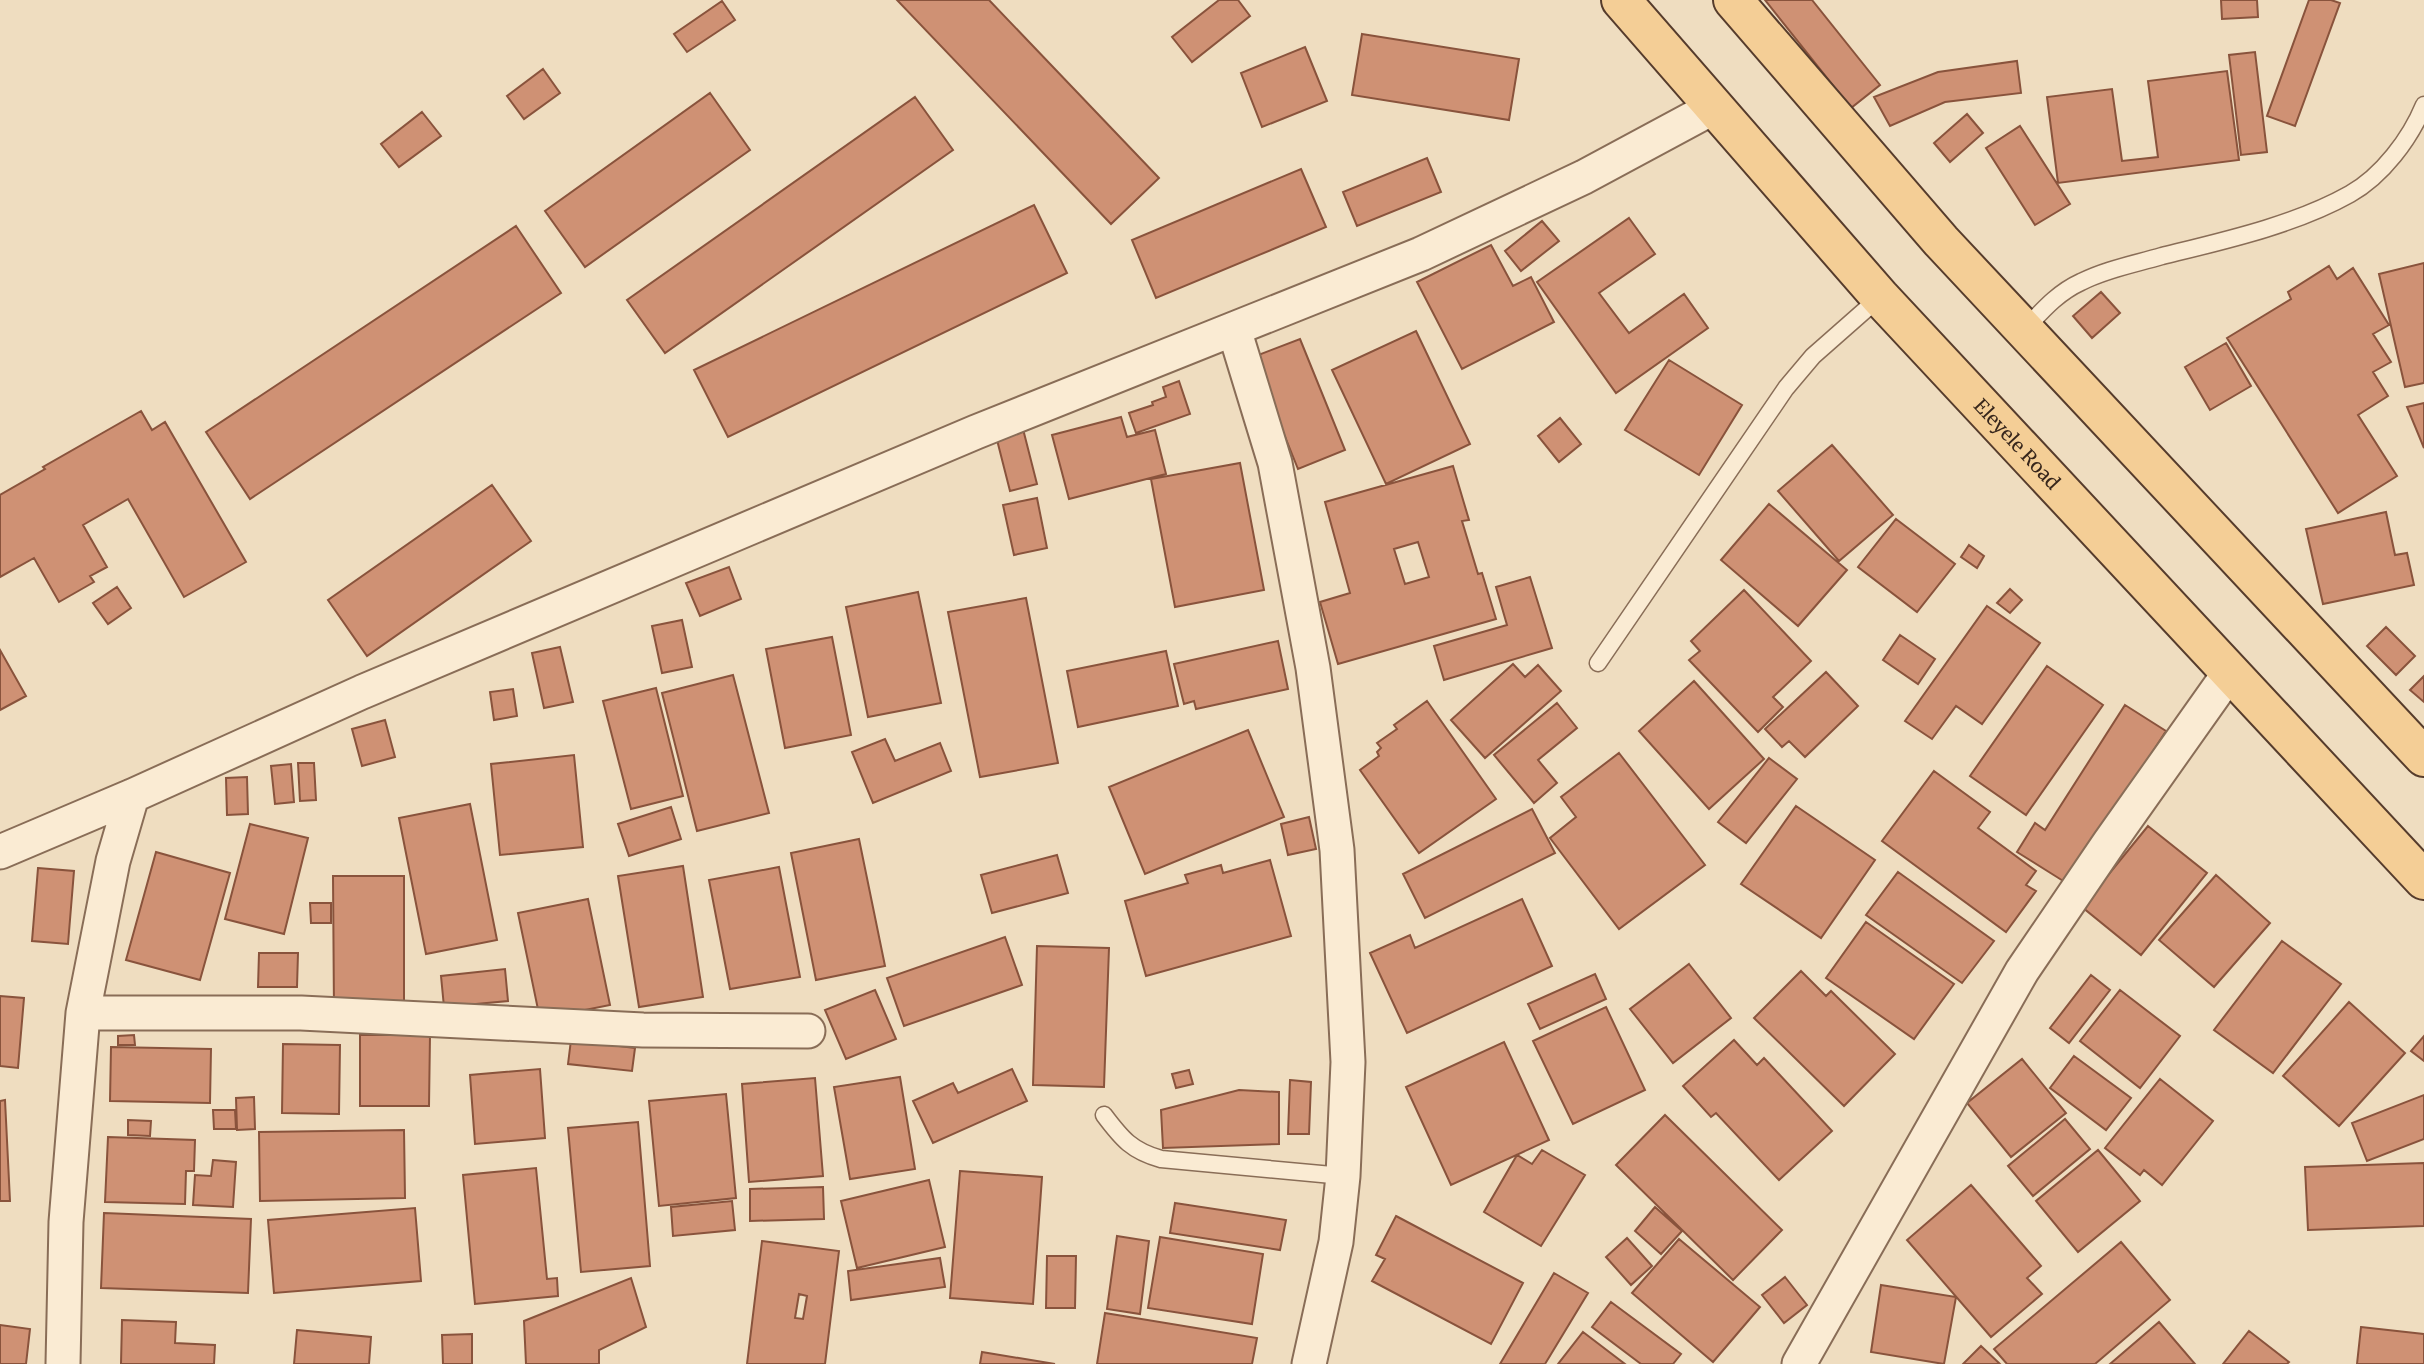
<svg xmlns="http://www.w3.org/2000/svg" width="2424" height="1364" font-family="Merriweather,serif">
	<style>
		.building { fill: #cf9174; stroke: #89533c; stroke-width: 2; fill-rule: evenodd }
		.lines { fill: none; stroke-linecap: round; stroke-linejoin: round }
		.lane-casing { stroke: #896d57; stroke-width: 19 }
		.street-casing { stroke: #896d57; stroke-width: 37 }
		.primary-casing { stroke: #563c2c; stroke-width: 42 }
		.lane { stroke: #faebd3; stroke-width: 16 }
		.street { stroke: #faebd3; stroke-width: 33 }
		.primary { stroke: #f4ce96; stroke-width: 38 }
		.labels { text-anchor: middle; stroke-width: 5; stroke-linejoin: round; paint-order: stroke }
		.street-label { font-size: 19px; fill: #38271c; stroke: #f6e7d0 }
	</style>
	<rect width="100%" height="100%" fill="#efddc0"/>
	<!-- building -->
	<path class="building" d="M 897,0 L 989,0 L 1159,178 L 1111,224 Z
		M 1219,0 L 1238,0 L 1250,16 L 1192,62 L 1172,37 Z
		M 1765,0 L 1812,0 L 1880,85 L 1851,108 Z
		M 2221,0 L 2257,0 L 2258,17 L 2222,19 Z
		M 2309,0 L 2331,0 L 2340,3 L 2295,126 L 2267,116 Z
		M 722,1 L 735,20 L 687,52 L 674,34 Z
		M 1362,34 L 1519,59 L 1509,120 L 1352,95 Z
		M 1305,47 L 1327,101 L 1262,127 L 1241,73 Z
		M 2255,52 L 2267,152 L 2241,155 L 2229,55 Z
		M 2017,61 L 2021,93 L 1945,102 L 1890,126 L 1874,97 L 1938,72 Z
		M 543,69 L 560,93 L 524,119 L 507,96 Z
		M 2227,71 L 2239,160 L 2058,183 L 2047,97 L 2112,89 L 2122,161 L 2158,157 L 2148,81 Z
		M 710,93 L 750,150 L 585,267 L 545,211 Z
		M 915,97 L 953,150 L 665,353 L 627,300 Z
		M 422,112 L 441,136 L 399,167 L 381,144 Z
		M 1967,114 L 1983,133 L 1950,162 L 1934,143 Z
		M 2020,126 L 2070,204 L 2035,225 L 1986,148 Z
		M 1427,158 L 1441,192 L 1357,226 L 1343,192 Z
		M 1301,169 L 1326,227 L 1156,298 L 1132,240 Z
		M 1034,205 L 1067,273 L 728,437 L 694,370 Z
		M 1629,218 L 1655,254 L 1599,293 L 1629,333 L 1684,294 L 1708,328 L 1616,393 L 1537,282 Z
		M 1542,221 L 1559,241 L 1521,271 L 1505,251 Z
		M 516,226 L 561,293 L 250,499 L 206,432 Z
		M 1491,245 L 1513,286 L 1531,277 L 1554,322 L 1462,369 L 1417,282 Z
		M 2424,263 L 2424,383 L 2405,387 L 2379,274 Z
		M 2329,266 L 2337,279 L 2353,268 L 2389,325 L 2373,334 L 2391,362 L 2373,372 L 2388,396 L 2358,415 L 2397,476 L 2338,513 L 2227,338 L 2291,299 L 2288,292 Z
		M 2101,292 L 2120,313 L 2092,338 L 2073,316 Z
		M 1416,331 L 1470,444 L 1386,484 L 1332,370 Z
		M 1300,339 L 1345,450 L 1298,469 L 1253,357 Z
		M 2226,343 L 2251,386 L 2210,410 L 2185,367 Z
		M 1669,360 L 1742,405 L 1699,475 L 1625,430 Z
		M 1179,381 L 1190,414 L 1136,433 L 1129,413 L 1153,405 L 1152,402 L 1166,397 L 1163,387 Z
		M 2424,403 L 2424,448 L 2407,407 Z
		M 141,411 L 152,430 L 165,422 L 246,562 L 184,597 L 128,499 L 83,525 L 107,567 L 90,576 L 94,582 L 59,602 L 34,558 L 0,577 L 0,495 L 45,469 L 43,467 Z
		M 1121,417 L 1127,437 L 1155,430 L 1166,474 L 1069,499 L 1052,435 Z
		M 1560,418 L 1581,444 L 1559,462 L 1538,436 Z
		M 1023,429 L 1037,484 L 1010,491 L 996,436 Z
		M 1832,445 L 1893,515 L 1839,561 L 1778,491 Z
		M 1240,463 L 1264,590 L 1175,607 L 1151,479 Z
		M 1453,466 L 1469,520 L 1462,521 L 1478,574 L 1482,573 L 1496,619 L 1338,664 L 1320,602 L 1350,593 L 1325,502 ZM 1418,542 L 1429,577 L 1405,584 L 1394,549 Z
		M 492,485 L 531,541 L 367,656 L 328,600 Z
		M 1037,498 L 1047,548 L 1014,555 L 1003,505 Z
		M 1769,504 L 1847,570 L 1798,626 L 1721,560 Z
		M 2386,512 L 2395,555 L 2407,553 L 2414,585 L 2323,604 L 2306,529 Z
		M 1896,519 L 1955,564 L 1917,612 L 1858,567 Z
		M 1969,545 L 1984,556 L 1977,568 L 1961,557 Z
		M 729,567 L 741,599 L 700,616 L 686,583 Z
		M 1530,577 L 1552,648 L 1444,680 L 1434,646 L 1507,625 L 1496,587 Z
		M 117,587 L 131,608 L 108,624 L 93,603 Z
		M 2010,589 L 2022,600 L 2010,613 L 1997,603 Z
		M 1744,590 L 1811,661 L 1773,697 L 1783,707 L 1758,732 L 1689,660 L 1700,651 L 1691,641 Z
		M 918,592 L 941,703 L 868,717 L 846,607 Z
		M 1026,598 L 1058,763 L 980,777 L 948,612 Z
		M 1987,606 L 2040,643 L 1982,724 L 1956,706 L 1932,739 L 1905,721 Z
		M 682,620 L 692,667 L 662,673 L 652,626 Z
		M 2386,627 L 2415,656 L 2396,675 L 2367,646 Z
		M 1900,635 L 1935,659 L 1918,684 L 1883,660 Z
		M 832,637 L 851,735 L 785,748 L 766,649 Z
		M 1278,641 L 1288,689 L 1196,709 L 1194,701 L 1184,704 L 1174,664 Z
		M 560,647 L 573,702 L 544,708 L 532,653 Z
		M 0,650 L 26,696 L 0,710 Z
		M 1166,651 L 1178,706 L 1078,727 L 1067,671 Z
		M 1513,664 L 1525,677 L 1538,665 L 1561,691 L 1485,758 L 1451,720 Z
		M 2047,666 L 2103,705 L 2026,815 L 1970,776 Z
		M 1826,672 L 1858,706 L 1805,757 L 1789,741 L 1782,747 L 1765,729 Z
		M 733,675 L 769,813 L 697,831 L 662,693 Z
		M 2424,676 L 2424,702 L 2410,690 Z
		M 1694,681 L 1764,759 L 1709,809 L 1639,731 Z
		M 656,688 L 683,796 L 631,809 L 603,701 Z
		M 513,689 L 517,716 L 494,720 L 490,692 Z
		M 1427,701 L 1496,799 L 1419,853 L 1360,770 L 1379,756 L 1377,752 L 1381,748 L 1377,743 L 1397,729 L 1394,725 Z
		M 1557,703 L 1577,728 L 1538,760 L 1557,783 L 1534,803 L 1494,755 Z
		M 2125,705 L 2166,731 L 2068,884 L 2017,852 L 2035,823 L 2045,830 Z
		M 385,720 L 395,757 L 362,766 L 352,729 Z
		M 1248,730 L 1284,817 L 1145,874 L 1109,787 Z
		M 885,739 L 895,761 L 940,743 L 951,771 L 873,803 L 852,752 Z
		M 1619,753 L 1705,865 L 1619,929 L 1550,838 L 1576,817 L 1561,797 Z
		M 574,755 L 583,847 L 500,855 L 491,764 Z
		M 1769,758 L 1797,779 L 1746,843 L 1718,822 Z
		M 298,763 L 314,763 L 316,800 L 300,801 Z
		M 291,764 L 294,802 L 275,804 L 271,766 Z
		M 1934,771 L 1990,812 L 1978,828 L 2036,871 L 2026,885 L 2036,891 L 2006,932 L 1882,841 Z
		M 247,777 L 248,814 L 227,815 L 226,778 Z
		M 470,804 L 497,940 L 426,954 L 399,818 Z
		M 1796,806 L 1875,860 L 1821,938 L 1741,884 Z
		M 671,807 L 681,839 L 629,856 L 618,824 Z
		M 1532,809 L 1555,853 L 1425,918 L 1403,874 Z
		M 1309,817 L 1316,849 L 1288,855 L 1281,824 Z
		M 250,824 L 308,838 L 284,934 L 225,919 Z
		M 2148,826 L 2207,873 L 2141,955 L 2082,907 Z
		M 859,839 L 885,966 L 816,980 L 791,853 Z
		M 156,852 L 230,873 L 200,980 L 126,960 Z
		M 1057,855 L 1068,893 L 992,913 L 981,875 Z
		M 1270,860 L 1291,936 L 1146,976 L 1125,901 L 1188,883 L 1185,875 L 1221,865 L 1223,873 Z
		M 683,866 L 703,997 L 639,1007 L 618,876 Z
		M 779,867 L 800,977 L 730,989 L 709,880 Z
		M 38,868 L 74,871 L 68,944 L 32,941 Z
		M 1898,872 L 1994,941 L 1962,983 L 1866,915 Z
		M 2216,875 L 2270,923 L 2214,987 L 2159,940 Z
		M 333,876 L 404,876 L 404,1010 L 334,1011 Z
		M 588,899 L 610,1005 L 540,1019 L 518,913 Z
		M 1522,899 L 1552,966 L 1407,1033 L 1370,953 L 1410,935 L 1415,948 Z
		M 310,903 L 331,903 L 331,923 L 311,923 Z
		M 1866,922 L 1954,984 L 1914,1039 L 1826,978 Z
		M 1005,937 L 1022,985 L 904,1026 L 887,978 Z
		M 2282,941 L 2341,984 L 2273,1073 L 2214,1030 Z
		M 1037,946 L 1109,948 L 1104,1087 L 1033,1085 Z
		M 259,953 L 298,953 L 297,987 L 258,987 Z
		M 1689,964 L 1731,1018 L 1673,1063 L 1630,1009 Z
		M 505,969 L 508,1001 L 444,1007 L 441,976 Z
		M 1801,971 L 1826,996 L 1831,991 L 1895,1054 L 1844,1106 L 1754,1018 Z
		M 1595,974 L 1606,999 L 1540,1029 L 1528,1004 Z
		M 2091,975 L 2110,990 L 2069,1043 L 2050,1028 Z
		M 875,990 L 896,1039 L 846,1059 L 825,1010 Z
		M 2120,990 L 2180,1036 L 2140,1088 L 2080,1041 Z
		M 0,996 L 24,998 L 18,1068 L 0,1066 Z
		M 2349,1002 L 2405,1053 L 2339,1126 L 2283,1076 Z
		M 1606,1007 L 1645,1090 L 1573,1124 L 1533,1041 Z
		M 134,1035 L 135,1045 L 118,1045 L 118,1036 Z
		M 360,1035 L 430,1035 L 429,1106 L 360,1106 Z
		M 2424,1036 L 2424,1061 L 2411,1051 Z
		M 571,1040 L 635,1048 L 632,1071 L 568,1064 Z
		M 1734,1040 L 1757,1065 L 1764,1058 L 1832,1131 L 1779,1180 L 1716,1113 L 1711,1117 L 1683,1086 Z
		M 1504,1042 L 1549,1140 L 1451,1185 L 1406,1087 Z
		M 283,1044 L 340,1045 L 339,1114 L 282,1113 Z
		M 111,1047 L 211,1049 L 210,1103 L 110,1101 Z
		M 2074,1056 L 2131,1098 L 2106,1130 L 2050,1088 Z
		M 2022,1059 L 2066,1113 L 2011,1157 L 1967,1103 Z
		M 540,1069 L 545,1138 L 475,1144 L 470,1075 Z
		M 1012,1069 L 1027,1101 L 933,1143 L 913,1101 L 953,1083 L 958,1093 Z
		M 1189,1070 L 1193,1084 L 1176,1088 L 1172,1074 Z
		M 900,1077 L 915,1169 L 850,1179 L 834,1087 Z
		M 815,1078 L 823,1176 L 749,1182 L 742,1084 Z
		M 2160,1079 L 2213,1121 L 2162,1185 L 2144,1170 L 2140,1175 L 2105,1148 Z
		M 1290,1080 L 1311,1082 L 1309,1134 L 1288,1134 Z
		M 1239,1090 L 1279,1092 L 1279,1144 L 1163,1148 L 1161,1110 Z
		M 726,1094 L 736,1198 L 659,1206 L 649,1101 Z
		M 2424,1095 L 2424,1139 L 2367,1161 L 2352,1123 Z
		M 254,1097 L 255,1129 L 237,1130 L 236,1098 Z
		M 5,1100 L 10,1201 L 0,1201 L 0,1101 Z
		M 213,1110 L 235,1110 L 236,1129 L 214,1129 Z
		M 1665,1115 L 1782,1230 L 1733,1280 L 1616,1165 Z
		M 2065,1119 L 2090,1149 L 2033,1196 L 2008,1166 Z
		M 128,1120 L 151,1121 L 150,1136 L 128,1135 Z
		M 638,1122 L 650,1266 L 581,1272 L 568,1128 Z
		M 404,1130 L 405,1198 L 260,1201 L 259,1132 Z
		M 108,1137 L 195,1140 L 194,1171 L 186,1171 L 185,1204 L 105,1202 Z
		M 1542,1150 L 1585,1175 L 1541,1246 L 1484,1212 L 1517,1155 L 1532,1164 Z
		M 2098,1150 L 2140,1201 L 2078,1252 L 2036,1201 Z
		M 213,1160 L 236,1162 L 233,1207 L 193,1205 L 195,1175 L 211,1176 Z
		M 2424,1163 L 2424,1226 L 2308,1230 L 2305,1167 Z
		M 536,1168 L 547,1279 L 557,1278 L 558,1296 L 475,1304 L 463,1175 Z
		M 960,1171 L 1042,1177 L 1033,1304 L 950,1298 Z
		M 929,1180 L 945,1247 L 857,1268 L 841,1201 Z
		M 1971,1185 L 2041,1266 L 2027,1278 L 2042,1294 L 1991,1337 L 1907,1240 Z
		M 823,1187 L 824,1219 L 750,1221 L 750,1189 Z
		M 732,1201 L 735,1230 L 673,1236 L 671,1207 Z
		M 1175,1203 L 1286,1220 L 1280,1250 L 1170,1233 Z
		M 1655,1207 L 1682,1231 L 1661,1254 L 1635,1231 Z
		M 415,1208 L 421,1281 L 274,1293 L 268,1220 Z
		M 104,1213 L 251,1219 L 248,1293 L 101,1288 Z
		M 1396,1216 L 1523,1283 L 1491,1344 L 1372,1281 L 1385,1259 L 1376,1255 Z
		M 1117,1236 L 1149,1241 L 1140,1314 L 1107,1309 Z
		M 1160,1237 L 1263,1254 L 1252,1324 L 1148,1308 Z
		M 1627,1238 L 1652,1266 L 1631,1285 L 1606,1257 Z
		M 1679,1239 L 1760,1307 L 1713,1362 L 1632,1293 Z
		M 762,1241 L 839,1251 L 825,1364 L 747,1364 ZM 799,1294 L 807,1296 L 803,1319 L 795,1318 Z
		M 2121,1242 L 2170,1300 L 2095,1364 L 2007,1364 L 1994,1349 Z
		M 1047,1256 L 1076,1256 L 1075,1308 L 1046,1308 Z
		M 940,1258 L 945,1287 L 851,1300 L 848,1271 Z
		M 1554,1273 L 1588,1293 L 1545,1364 L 1500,1364 Z
		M 1785,1277 L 1807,1305 L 1784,1323 L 1762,1295 Z
		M 631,1278 L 646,1327 L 599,1350 L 599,1364 L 526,1364 L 524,1321 Z
		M 1881,1285 L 1956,1297 L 1944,1364 L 1871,1352 Z
		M 1611,1302 L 1681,1354 L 1673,1364 L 1641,1364 L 1592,1327 Z
		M 1105,1313 L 1257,1338 L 1252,1364 L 1097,1364 Z
		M 122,1320 L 176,1322 L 175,1343 L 215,1345 L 214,1364 L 121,1364 Z
		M 2159,1322 L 2195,1364 L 2110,1364 Z
		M 0,1325 L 30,1329 L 26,1364 L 0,1364 Z
		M 2361,1327 L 2424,1334 L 2424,1364 L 2357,1364 Z
		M 297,1330 L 371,1337 L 369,1364 L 294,1364 Z
		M 2249,1331 L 2289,1362 L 2287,1364 L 2223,1364 Z
		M 1583,1332 L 1625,1364 L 1558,1364 Z
		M 472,1334 L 472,1364 L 443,1364 L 442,1335 Z
		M 1981,1346 L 2000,1364 L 1963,1364 Z
		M 982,1352 L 1055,1364 L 980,1364 Z"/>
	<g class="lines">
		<defs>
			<path id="lane" d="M 2024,330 C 2042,311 2057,293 2081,282 C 2107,269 2135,264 2162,256 C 2223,241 2295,225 2350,194 C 2382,176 2410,139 2424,105
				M 1598,663 L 1786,388 L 1813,356 L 1880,297
				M 1104,1115 C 1122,1139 1132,1151 1161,1159 L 1343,1176"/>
			<path id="street" d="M 1234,329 L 1275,463 L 1313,668 L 1337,850 L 1348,1062 L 1343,1176 L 1336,1242 L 1309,1364
				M 0,852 L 132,796 L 362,692 L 976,432 L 1421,254 L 1584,177 L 1716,106
				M 83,1013 L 301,1013 L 643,1030 L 808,1031
				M 63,1364 L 66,1222 L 83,1013 L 113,861 L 132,796
				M 1799,1364 L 2022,971 L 2109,843 L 2230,672"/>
			<g id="primary">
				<path id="s1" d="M 1621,0 L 1880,297 L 2424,880"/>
				<path d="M 1733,0 L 1941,241 L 2424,757"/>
			</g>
		</defs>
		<!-- lane casing -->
		<use href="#lane" class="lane-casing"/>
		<!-- street casing -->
		<use href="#street" class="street-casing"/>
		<!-- primary casing -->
		<use href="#primary" class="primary-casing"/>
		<!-- lane -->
		<use href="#lane" class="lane"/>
		<!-- street -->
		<use href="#street" class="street"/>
		<!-- primary -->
		<use href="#primary" class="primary"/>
	</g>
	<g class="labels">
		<!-- street labels -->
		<g class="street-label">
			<text dy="7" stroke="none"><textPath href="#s1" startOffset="595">Eleyele Road</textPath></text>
		</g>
	</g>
</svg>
